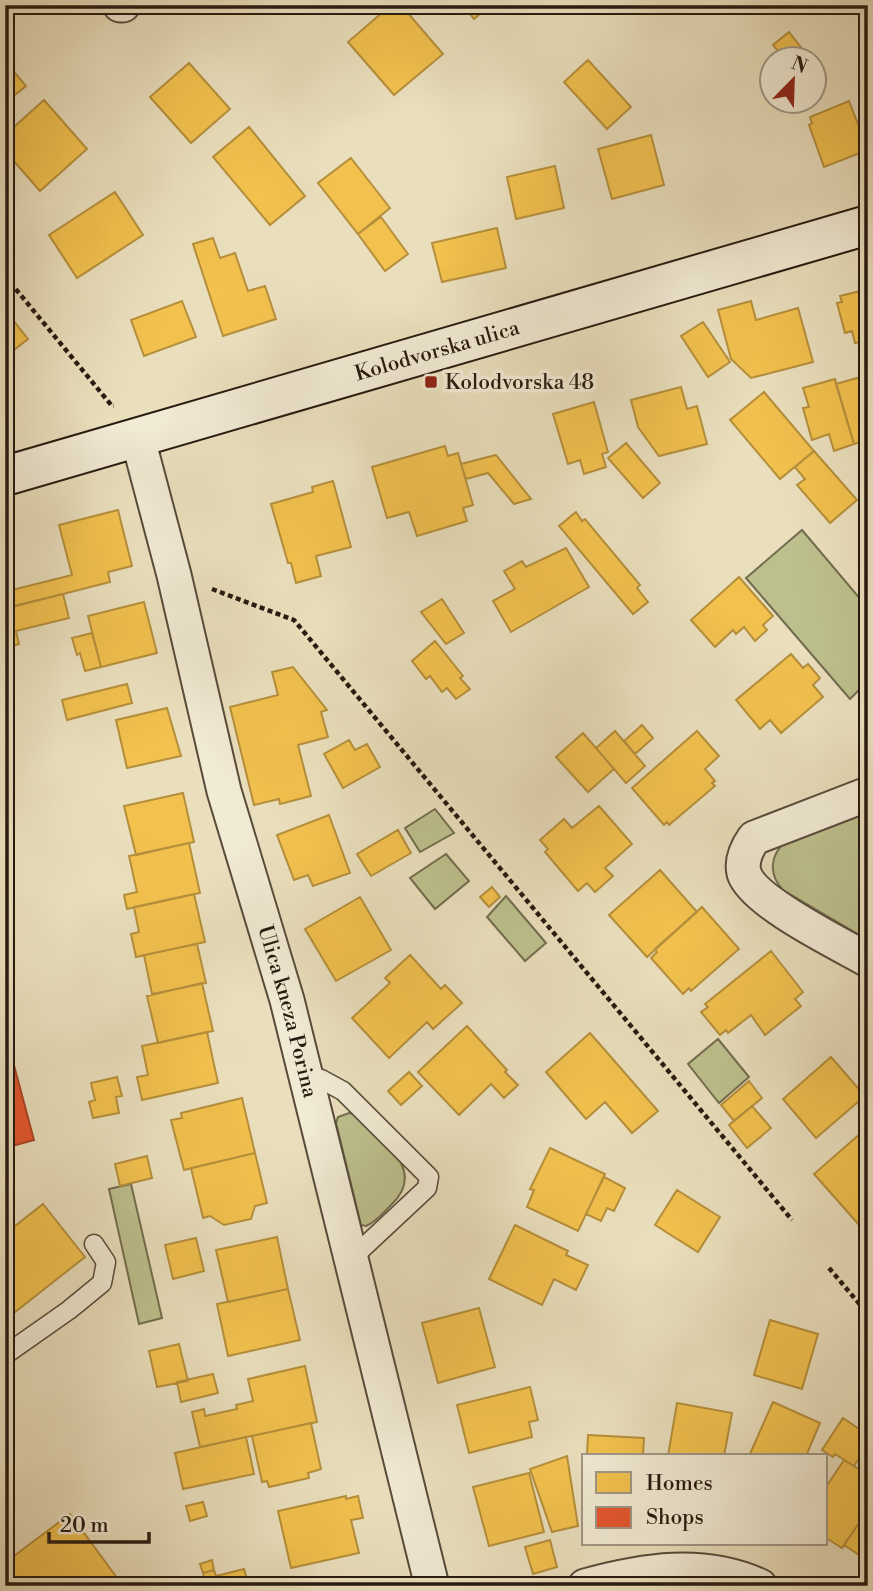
<svg xmlns="http://www.w3.org/2000/svg" width="873" height="1591" font-family="'Libre Bodoni',serif">
	<style>
		.green { fill: #bdc08d; stroke: #726d4e; stroke-width: 2 }
		.homes { fill: #f2c14e; stroke: #b58f3b; stroke-width: 2 }
		.shops { fill: #e4572e; stroke: #ab4525; stroke-width: 2 }
		.lines { fill: none; stroke-linecap: round; stroke-linejoin: round }
		.lane-casing { stroke: #584b3b; stroke-width: 21 }
		.street-casing { stroke: #584b3b; stroke-width: 37 }
		.secondary-casing { stroke: #271a10; stroke-width: 42 }
		.path { stroke: #271a10; stroke-width: 4.5; stroke-dasharray: 5 3.5; stroke-linecap: butt }
		.lane { stroke: #f1ead4; stroke-width: 18 }
		.street { stroke: #f1ead4; stroke-width: 33 }
		.secondary { stroke: #f1ead4; stroke-width: 38 }
		.poi-dot { fill: #8f2418; stroke: #f1ead4; stroke-width: 2.5 }
		.labels { text-anchor: middle; stroke-width: 7; stroke-linejoin: round; paint-order: stroke }
		.street-label { font-size: 21px; fill: #271a10; stroke: #f1ead4 }
		.poi-label { font-size: 21px; fill: #271a10; stroke: #f1ead4; text-anchor: start }
	</style>
	<rect width="100%" height="100%" fill="#eadfbd"/>
	<filter id="stains"><feTurbulence type="fractalNoise" baseFrequency=".00286" numOctaves="4"/><feColorMatrix values="0 0 0 0 .2 0 0 0 0 .09 0 0 0 0 .02 0 0 0 .5 -.17"/></filter>
	<radialGradient id="worn" r=".72"><stop offset=".6" stop-color="#630" stop-opacity="0"/><stop offset="1" stop-color="#630" stop-opacity=".3"/></radialGradient>
	<!-- green -->
	<path class="green" d="M 802,530 L 868,608 L 868,675 L 865,684 L 850,699 L 746,578 Z
		M 435,809 L 454,833 L 420,852 L 405,828 Z
		M 868,810 L 868,940 L 783,890 C 768,874 770,855 786,841 Z
		M 446,854 L 469,881 L 435,909 L 410,878 Z
		M 506,896 L 546,943 L 525,961 L 487,917 Z
		M 718,1039 L 749,1077 L 719,1103 L 688,1064 Z
		M 349,1113 L 354,1114 C 380,1140 429,1169 391,1205 C 383,1213 376,1222 366,1226 L 361,1225 L 336,1123 L 338,1117 Z
		M 131,1184 L 162,1318 L 139,1324 L 109,1189 Z"/>
	<!-- homes -->
	<path class="homes" d="M 391,5 L 401,5 L 443,54 L 394,95 L 348,42 Z
		M 463,5 L 490,5 L 474,19 Z
		M 789,32 L 811,60 L 785,60 L 773,45 Z
		M 588,60 L 631,107 L 607,129 L 564,82 Z
		M 5,61 L 26,86 L 5,103 Z
		M 814,62 L 824,75 L 814,83 Z
		M 189,63 L 230,109 L 191,143 L 150,97 Z
		M 44,100 L 87,149 L 40,191 L 5,151 L 5,135 Z
		M 849,101 L 868,150 L 824,167 L 809,125 L 812,123 L 810,117 Z
		M 249,127 L 305,196 L 270,225 L 213,157 Z
		M 651,135 L 664,185 L 612,199 L 598,149 Z
		M 351,158 L 390,208 L 358,234 L 318,183 Z
		M 555,166 L 564,208 L 516,219 L 507,177 Z
		M 115,192 L 143,235 L 77,278 L 49,235 Z
		M 381,217 L 408,254 L 385,271 L 358,234 Z
		M 497,228 L 506,268 L 442,282 L 432,243 Z
		M 213,238 L 220,258 L 235,253 L 248,291 L 265,286 L 276,319 L 223,336 L 193,244 Z
		M 868,289 L 868,340 L 855,343 L 852,331 L 845,333 L 837,303 L 842,302 L 840,296 Z
		M 182,301 L 196,337 L 144,356 L 131,320 Z
		M 751,301 L 756,320 L 798,308 L 813,362 L 751,378 L 731,359 L 718,310 Z
		M 5,310 L 28,339 L 5,357 Z
		M 703,322 L 730,362 L 708,377 L 681,336 Z
		M 864,376 L 868,387 L 868,440 L 854,444 L 836,384 Z
		M 835,379 L 854,444 L 834,451 L 829,434 L 812,440 L 803,408 L 809,407 L 803,388 Z
		M 681,387 L 687,409 L 697,406 L 707,444 L 659,456 L 638,427 L 631,400 Z
		M 764,392 L 814,451 L 780,479 L 730,420 Z
		M 594,402 L 608,452 L 602,454 L 606,467 L 584,474 L 580,460 L 568,464 L 553,414 Z
		M 626,443 L 660,483 L 643,498 L 608,458 Z
		M 445,446 L 448,456 L 458,453 L 473,505 L 463,508 L 467,521 L 417,536 L 409,512 L 387,518 L 372,467 Z
		M 814,451 L 857,500 L 830,523 L 797,485 L 805,479 L 795,467 Z
		M 496,455 L 531,499 L 514,504 L 488,473 L 466,479 L 461,464 Z
		M 333,481 L 351,547 L 316,556 L 321,576 L 296,583 L 291,563 L 288,563 L 271,504 L 313,492 L 312,487 Z
		M 118,510 L 132,566 L 108,572 L 110,582 L 12,607 L 8,591 L 72,575 L 59,525 Z
		M 576,512 L 582,521 L 585,519 L 640,585 L 637,588 L 648,602 L 633,614 L 559,526 Z
		M 566,548 L 589,587 L 511,632 L 493,601 L 515,589 L 504,571 L 522,561 L 526,567 Z
		M 739,577 L 773,616 L 763,625 L 767,630 L 755,641 L 744,627 L 736,634 L 733,630 L 715,647 L 691,620 Z
		M 63,594 L 69,618 L 16,631 L 19,644 L 5,648 L 5,608 Z
		M 442,599 L 464,633 L 446,644 L 421,612 Z
		M 144,602 L 157,653 L 101,667 L 88,616 Z
		M 92,633 L 101,667 L 85,671 L 80,653 L 77,655 L 72,638 Z
		M 435,641 L 463,676 L 460,678 L 470,689 L 456,699 L 447,688 L 442,692 L 430,676 L 426,679 L 412,661 Z
		M 791,654 L 803,668 L 808,664 L 820,678 L 813,685 L 823,697 L 781,733 L 770,720 L 760,729 L 736,700 Z
		M 293,667 L 327,710 L 321,712 L 328,737 L 298,745 L 311,796 L 280,804 L 279,799 L 254,805 L 230,707 L 278,695 L 272,672 Z
		M 127,684 L 132,703 L 67,720 L 62,700 Z
		M 167,708 L 181,756 L 127,768 L 116,720 Z
		M 642,725 L 653,738 L 635,754 L 624,741 Z
		M 615,731 L 645,766 L 626,783 L 596,748 Z
		M 697,731 L 719,756 L 705,769 L 715,781 L 712,783 L 715,786 L 669,825 L 667,822 L 664,825 L 632,788 Z
		M 583,733 L 614,769 L 588,792 L 556,757 Z
		M 349,740 L 355,750 L 367,744 L 380,767 L 343,788 L 324,754 Z
		M 183,793 L 194,842 L 136,855 L 124,806 Z
		M 599,806 L 632,844 L 605,868 L 613,876 L 595,892 L 587,883 L 578,891 L 545,852 L 548,849 L 540,840 L 564,819 L 572,828 Z
		M 329,815 L 350,873 L 313,886 L 308,875 L 294,880 L 277,835 Z
		M 398,830 L 411,853 L 371,876 L 357,854 Z
		M 189,843 L 200,893 L 127,909 L 124,895 L 137,892 L 129,856 Z
		M 660,870 L 697,912 L 647,957 L 609,915 Z
		M 492,887 L 500,897 L 489,907 L 480,897 Z
		M 194,894 L 205,942 L 136,957 L 131,934 L 139,932 L 134,907 Z
		M 360,897 L 391,950 L 336,981 L 305,929 Z
		M 702,907 L 739,949 L 691,991 L 689,988 L 683,994 L 651,958 L 657,952 L 655,949 Z
		M 197,944 L 206,983 L 152,994 L 144,955 Z
		M 771,951 L 803,992 L 795,999 L 801,1006 L 765,1035 L 751,1015 L 728,1033 L 726,1030 L 720,1035 L 701,1012 L 708,1007 L 705,1004 Z
		M 410,955 L 441,989 L 445,985 L 462,1003 L 433,1029 L 427,1022 L 389,1058 L 352,1018 L 390,983 L 385,978 Z
		M 202,983 L 213,1031 L 158,1043 L 147,996 Z
		M 467,1026 L 507,1070 L 505,1072 L 518,1085 L 504,1098 L 491,1084 L 459,1115 L 418,1072 Z
		M 207,1032 L 218,1083 L 142,1100 L 137,1077 L 148,1075 L 142,1046 Z
		M 590,1033 L 658,1111 L 632,1133 L 605,1102 L 586,1119 L 546,1072 Z
		M 831,1057 L 865,1096 L 816,1138 L 783,1099 Z
		M 409,1072 L 422,1086 L 401,1105 L 388,1091 Z
		M 117,1077 L 122,1096 L 116,1097 L 119,1113 L 93,1118 L 89,1102 L 95,1100 L 91,1083 Z
		M 749,1081 L 762,1098 L 734,1121 L 721,1105 Z
		M 242,1098 L 255,1153 L 184,1170 L 171,1120 L 182,1118 L 181,1113 Z
		M 752,1106 L 771,1128 L 747,1148 L 729,1125 Z
		M 862,1132 L 868,1138 L 868,1235 L 814,1174 Z
		M 550,1148 L 605,1174 L 578,1231 L 527,1207 L 534,1190 L 530,1189 Z
		M 255,1153 L 267,1203 L 255,1206 L 251,1219 L 224,1225 L 210,1216 L 203,1218 L 191,1168 Z
		M 147,1156 L 152,1178 L 120,1186 L 115,1164 Z
		M 604,1177 L 625,1188 L 614,1211 L 607,1208 L 601,1221 L 586,1214 Z
		M 677,1190 L 720,1217 L 698,1252 L 655,1225 Z
		M 43,1204 L 85,1257 L 5,1320 L 5,1234 Z
		M 515,1225 L 568,1251 L 566,1255 L 588,1265 L 576,1290 L 554,1279 L 542,1305 L 489,1279 Z
		M 277,1237 L 288,1289 L 228,1302 L 216,1250 Z
		M 196,1238 L 204,1271 L 173,1279 L 165,1245 Z
		M 288,1289 L 300,1340 L 228,1356 L 217,1304 Z
		M 479,1308 L 495,1367 L 438,1383 L 422,1323 Z
		M 770,1320 L 818,1334 L 802,1389 L 754,1375 Z
		M 179,1344 L 188,1381 L 157,1387 L 149,1351 Z
		M 305,1366 L 317,1422 L 200,1447 L 192,1412 L 204,1409 L 205,1416 L 237,1409 L 236,1405 L 253,1401 L 248,1379 Z
		M 213,1374 L 218,1393 L 181,1402 L 177,1382 Z
		M 530,1387 L 538,1420 L 529,1422 L 532,1437 L 469,1453 L 457,1405 Z
		M 773,1402 L 820,1423 L 806,1456 L 749,1456 Z
		M 677,1403 L 732,1413 L 724,1456 L 668,1456 Z
		M 843,1418 L 868,1435 L 868,1445 L 854,1466 L 835,1454 L 833,1457 L 822,1450 Z
		M 311,1423 L 321,1469 L 308,1473 L 309,1478 L 269,1487 L 267,1481 L 262,1482 L 252,1436 Z
		M 588,1435 L 644,1438 L 643,1456 L 587,1456 Z
		M 246,1437 L 254,1474 L 183,1489 L 175,1453 Z
		M 567,1456 L 578,1526 L 552,1532 L 530,1469 Z
		M 844,1460 L 868,1475 L 868,1510 L 842,1548 L 826,1538 L 826,1487 Z
		M 529,1473 L 544,1532 L 489,1546 L 473,1487 Z
		M 346,1496 L 346,1499 L 358,1496 L 363,1518 L 351,1520 L 359,1553 L 291,1568 L 278,1511 Z
		M 203,1502 L 207,1516 L 190,1521 L 186,1506 Z
		M 868,1510 L 868,1561 L 844,1545 Z
		M 70,1514 L 123,1586 L 5,1586 L 5,1574 L 11,1569 L 6,1562 Z
		M 550,1540 L 557,1567 L 533,1574 L 525,1547 Z
		M 212,1560 L 214,1570 L 203,1573 L 200,1564 Z
		M 244,1569 L 249,1586 L 206,1586 L 203,1573 L 214,1570 L 216,1576 Z"/>
	<!-- shops -->
	<path class="shops" d="M 5,1032 L 34,1140 L 5,1148 Z"/>
	<g class="lines">
		<defs>
			<path id="lane" d="M 305,1074 L 321,1079 L 343,1091 L 429,1177 L 427,1188 L 351,1259
				M 5,1355 L 69,1310 L 102,1283 L 106,1262 L 94,1244"/>
			<g id="street">
				<path d="M 120,5 L 123,5"/>
				<path id="s1" d="M 138,439 L 174,575 L 224,791 L 287,1000 L 432,1586"/>
				<path d="M 868,794 L 754,838 C 747,848 741,861 744,873 C 753,902 840,944 868,960"/>
				<path d="M 585,1586 C 643,1570 703,1560 760,1586"/>
			</g>
			<g id="secondary">
				<path id="s2" d="M 5,476 L 868,225"/>
			</g>
		</defs>
		<!-- lane casing -->
		<use href="#lane" class="lane-casing"/>
		<!-- street casing -->
		<use href="#street" class="street-casing"/>
		<!-- secondary casing -->
		<use href="#secondary" class="secondary-casing"/>
		<!-- path -->
		<path class="path" d="M 5,276 L 112,406 L 114,406
			M 212,589 L 294,620 L 792,1220
			M 829,1268 L 868,1314"/>
		<!-- lane -->
		<use href="#lane" class="lane"/>
		<!-- street -->
		<use href="#street" class="street"/>
		<!-- secondary -->
		<use href="#secondary" class="secondary"/>
	</g>
	<!-- markers -->
	<rect class="poi-dot" x="424" y="375" width="14" height="14" rx="3.5"/>
	<g class="labels">
		<!-- street labels -->
		<g class="street-label">
			<text dy="7" stroke="none"><textPath href="#s2" startOffset="450">Kolodvorska ulica</textPath></text>
			<text dy="7" stroke="none"><textPath href="#s1" startOffset="592">Ulica kneza Porina</textPath></text>
		</g>
		<!-- poi labels -->
		<g class="poi-label">
			<text x="445" y="389">Kolodvorska 48</text>
		</g>
	</g>
	<!-- margin -->
	<rect width="873" height="1591" fill="none" stroke="#eadfbd" stroke-width="28"/>
	<rect x="7" y="7" width="859" height="1577" fill="none" stroke="#271a10" stroke-width="3.5"/>
	<rect x="14" y="14" width="845" height="1563" fill="none" stroke="#271a10" stroke-width="2"/>
	<!-- legend -->
	<rect x="582" y="1454" width="245" height="91" fill="#f1ead4" stroke="#a09786" stroke-width="2"/>
	<rect x="596" y="1472" width="35" height="21" fill="#f2c14e" stroke="#a09786" stroke-width="2"/>
	<text x="646" y="1490" font-size="21" fill="#271a10">Homes</text>
	<rect x="596" y="1507" width="35" height="21" fill="#e4572e" stroke="#a09786" stroke-width="2"/>
	<text x="646" y="1524" font-size="21" fill="#271a10">Shops</text>
	<!-- north arrow -->
	<g transform="translate(793 80) rotate(23)"><circle r="33" fill="#f1ead4" stroke="#a09786" stroke-width="2"/>
	<path d="M0-5L12 26L0 18L-12 26Z" fill="#8f2418"/>
	<text y="-10" font-size="19" font-weight="bold" text-anchor="middle" fill="#271a10">N</text>
	</g>
	<!-- scale -->
	<path d="M49 1532v10h100v-10" fill="none" stroke="#271a10" stroke-width="3.5"/>
	<text x="60" y="1532" font-size="21" fill="#271a10" stroke="#f1ead4" stroke-width="5" paint-order="stroke">20 m</text>
	<rect width="100%" height="100%" filter="url(#stains)"/>
	<rect width="100%" height="100%" fill="url(#worn)"/>
</svg>
